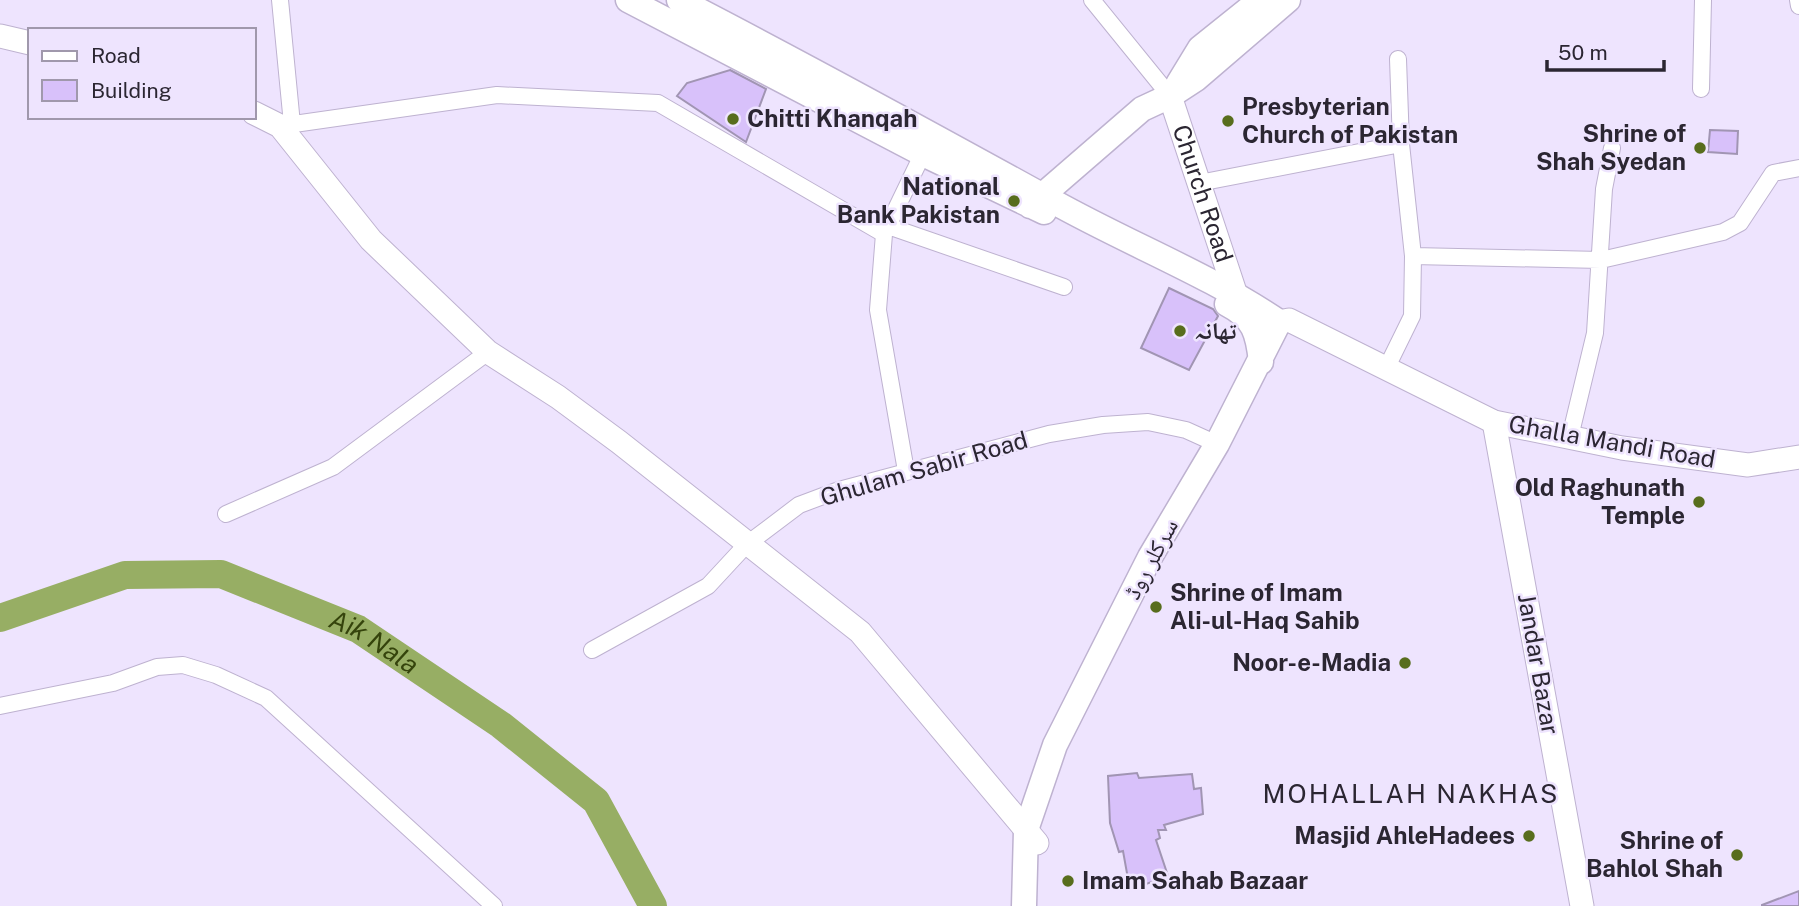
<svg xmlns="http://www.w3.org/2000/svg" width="1799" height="906" font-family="'Public Sans','Noto Naskh Arabic',sans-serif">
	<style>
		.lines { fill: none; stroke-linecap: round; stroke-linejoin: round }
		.river { stroke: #97ae64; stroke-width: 28 }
		.building { fill: #d8c1fa; stroke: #a195b3; stroke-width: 2 }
		.street-casing { stroke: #beb2d0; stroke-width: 18 }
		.secondary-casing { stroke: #beb2d0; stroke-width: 25 }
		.primary-casing { stroke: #beb2d0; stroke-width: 27 }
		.street { stroke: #fff; stroke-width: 16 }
		.secondary { stroke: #fff; stroke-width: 23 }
		.primary { stroke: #fff; stroke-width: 24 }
		.poi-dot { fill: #586d1d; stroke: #eee4fe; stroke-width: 2.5 }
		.labels { text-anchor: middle; stroke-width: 5; stroke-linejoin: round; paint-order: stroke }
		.poi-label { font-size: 24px; font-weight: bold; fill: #2b2632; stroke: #eee4fe; text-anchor: end }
		.street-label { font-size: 24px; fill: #2b2632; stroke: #eee4fe }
		.water-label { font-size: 26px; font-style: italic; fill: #35440c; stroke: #eee4fe }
		.neighbourhood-label { font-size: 26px; letter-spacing: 2px; fill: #2b2632; stroke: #eee4fe }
	</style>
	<rect width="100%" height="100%" fill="#eee4fe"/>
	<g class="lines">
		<!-- river -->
		<path class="river" id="s1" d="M 0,618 L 125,575 L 221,574 L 358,629 L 501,725 L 596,801 L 653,906"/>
	</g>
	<!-- building -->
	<path class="building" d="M 730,70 L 766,89 L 746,142 L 677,96 L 687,83 Z
		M 1710,130 L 1738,131 L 1737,154 L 1708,152 Z
		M 1169,288 L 1213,309 L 1218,316 L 1189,370 L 1141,348 Z
		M 1137,773 L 1139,778 L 1192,774 L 1194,789 L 1201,788 L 1203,814 L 1164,825 L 1166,830 L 1158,830 L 1160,838 L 1156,840 L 1168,876 L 1130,890 L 1123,851 L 1119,852 L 1110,823 L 1108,776 Z
		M 1799,891 L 1799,906 L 1762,906 L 1762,905 Z"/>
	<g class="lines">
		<defs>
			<path id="street" d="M 280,0 L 292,124
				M 1092,0 L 1170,96
				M 1798,0 L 1799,6
				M 1701,89 L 1703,0
				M 280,126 L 497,95 L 658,103 L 884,234
				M 1199,183 L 1401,144
				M 888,226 L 1064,287
				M 1413,256 L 1601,260 L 1723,232 L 1740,223 L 1773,173 L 1799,168
				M 1387,367 L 1412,316 L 1413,256 L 1401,144 L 1398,59
				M 1570,437 L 1595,333 L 1604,189 L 1612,148
				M 906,471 L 878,310 L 884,234 L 927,145
				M 226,514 L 333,467 L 488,352
				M 592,650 L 708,586 L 746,545 L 799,505 L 839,490 L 1049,434 L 1103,425 L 1148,422 L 1186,430 L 1217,444
				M 0,706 L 113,683 L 157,667 L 183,665 L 216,675 L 266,698 L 494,906"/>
			<g id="secondary">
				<path d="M 0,36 L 30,43"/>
				<path id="s2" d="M 1170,96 L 1235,292"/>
				<path d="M 254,113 L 280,126 L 371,240 L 488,352 L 558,397 L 619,442 L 860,632 L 1037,843"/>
				<path d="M 1279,322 L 1289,320 L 1494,422 L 1622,448 L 1748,465 L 1799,457"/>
				<path d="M 1494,422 L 1582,906"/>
			</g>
			<path id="primary" d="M 628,0 L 923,154 L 1044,212
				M 679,0 C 805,65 929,133 1054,202 C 1129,244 1208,274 1279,322 L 1217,444 L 1150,557 L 1055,745 L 1026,830 L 1024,906
				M 1178,84 L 1200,48 L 1260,0
				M 1030,206 L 1142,109 L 1170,96 L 1196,79 L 1288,0
				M 1227,304 C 1254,318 1258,333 1261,362"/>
		</defs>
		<!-- street casing -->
		<use href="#street" class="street-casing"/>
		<!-- secondary casing -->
		<use href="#secondary" class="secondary-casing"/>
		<!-- primary casing -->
		<use href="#primary" class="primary-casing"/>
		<!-- street -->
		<use href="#street" class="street"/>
		<!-- secondary -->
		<use href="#secondary" class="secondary"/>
		<!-- primary -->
		<use href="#primary" class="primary"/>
	</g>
	<!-- markers -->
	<g class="poi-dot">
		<circle cx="733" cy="119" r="7"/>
		<circle cx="1228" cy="121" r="7"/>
		<circle cx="1700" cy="148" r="7"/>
		<circle cx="1014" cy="201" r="7"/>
		<circle cx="1180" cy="331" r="7"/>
		<circle cx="1699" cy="502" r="7"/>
		<circle cx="1156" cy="607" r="7"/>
		<circle cx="1405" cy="663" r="7"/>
		<circle cx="1529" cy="836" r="7"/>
		<circle cx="1737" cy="855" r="7"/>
		<circle cx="1068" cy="881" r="7"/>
	</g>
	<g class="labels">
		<!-- poi labels -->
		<g class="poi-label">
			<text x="1242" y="115" text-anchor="start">Presbyterian<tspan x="1242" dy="28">Church of Pakistan</tspan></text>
			<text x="747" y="127" text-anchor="start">Chitti Khanqah</text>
			<text x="1686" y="142">Shrine of<tspan x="1686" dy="28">Shah Syedan</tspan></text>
			<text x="1000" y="195">National<tspan x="1000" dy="28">Bank Pakistan</tspan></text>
			<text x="1194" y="339" text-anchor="start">تھانہ</text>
			<text x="1685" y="496">Old Raghunath<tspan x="1685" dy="28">Temple</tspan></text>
			<text x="1170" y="601" text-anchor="start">Shrine of Imam<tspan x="1170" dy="28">Ali-ul-Haq Sahib</tspan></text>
			<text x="1391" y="671">Noor-e-Madia</text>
			<text x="1515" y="844">Masjid AhleHadees</text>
			<text x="1723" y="849">Shrine of<tspan x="1723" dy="28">Bahlol Shah</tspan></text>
			<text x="1082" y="889" text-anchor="start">Imam Sahab Bazaar</text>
		</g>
		<!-- street labels -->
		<g class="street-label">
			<text dy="8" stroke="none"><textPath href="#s2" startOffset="103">Church Road</textPath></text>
			<text transform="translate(1612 442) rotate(10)" y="8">Ghalla Mandi Road</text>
			<text transform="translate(924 469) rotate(-16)" y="8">Ghulam Sabir Road</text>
			<text transform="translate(1151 559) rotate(-62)" y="8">سرکلر روڈ</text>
			<text transform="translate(1538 664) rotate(80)" y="8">Jandar Bazar</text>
		</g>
		<!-- water labels -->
		<g class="water-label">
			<text dy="9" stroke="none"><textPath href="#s1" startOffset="396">Aik Nala</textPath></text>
		</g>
		<!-- neighbourhood labels -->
		<g class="neighbourhood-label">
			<text x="1411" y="803">MOHALLAH NAKHAS</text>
		</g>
	</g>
	<!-- legend -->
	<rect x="28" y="28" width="228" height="91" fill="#eee4fe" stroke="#a098ac" stroke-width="2"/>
	<rect x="42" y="51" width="35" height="10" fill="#ffffff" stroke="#a098ac" stroke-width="2"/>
	<text x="91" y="63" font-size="21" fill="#2b2632">Road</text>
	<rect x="42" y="80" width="35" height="21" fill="#d8c1fa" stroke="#a098ac" stroke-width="2"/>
	<text x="91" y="98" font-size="21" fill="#2b2632">Building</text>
	<!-- scale -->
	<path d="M1547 60v10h117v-10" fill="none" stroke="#2b2632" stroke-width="3.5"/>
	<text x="1558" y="60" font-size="21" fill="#2b2632" stroke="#eee4fe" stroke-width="5" paint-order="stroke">50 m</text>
</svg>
